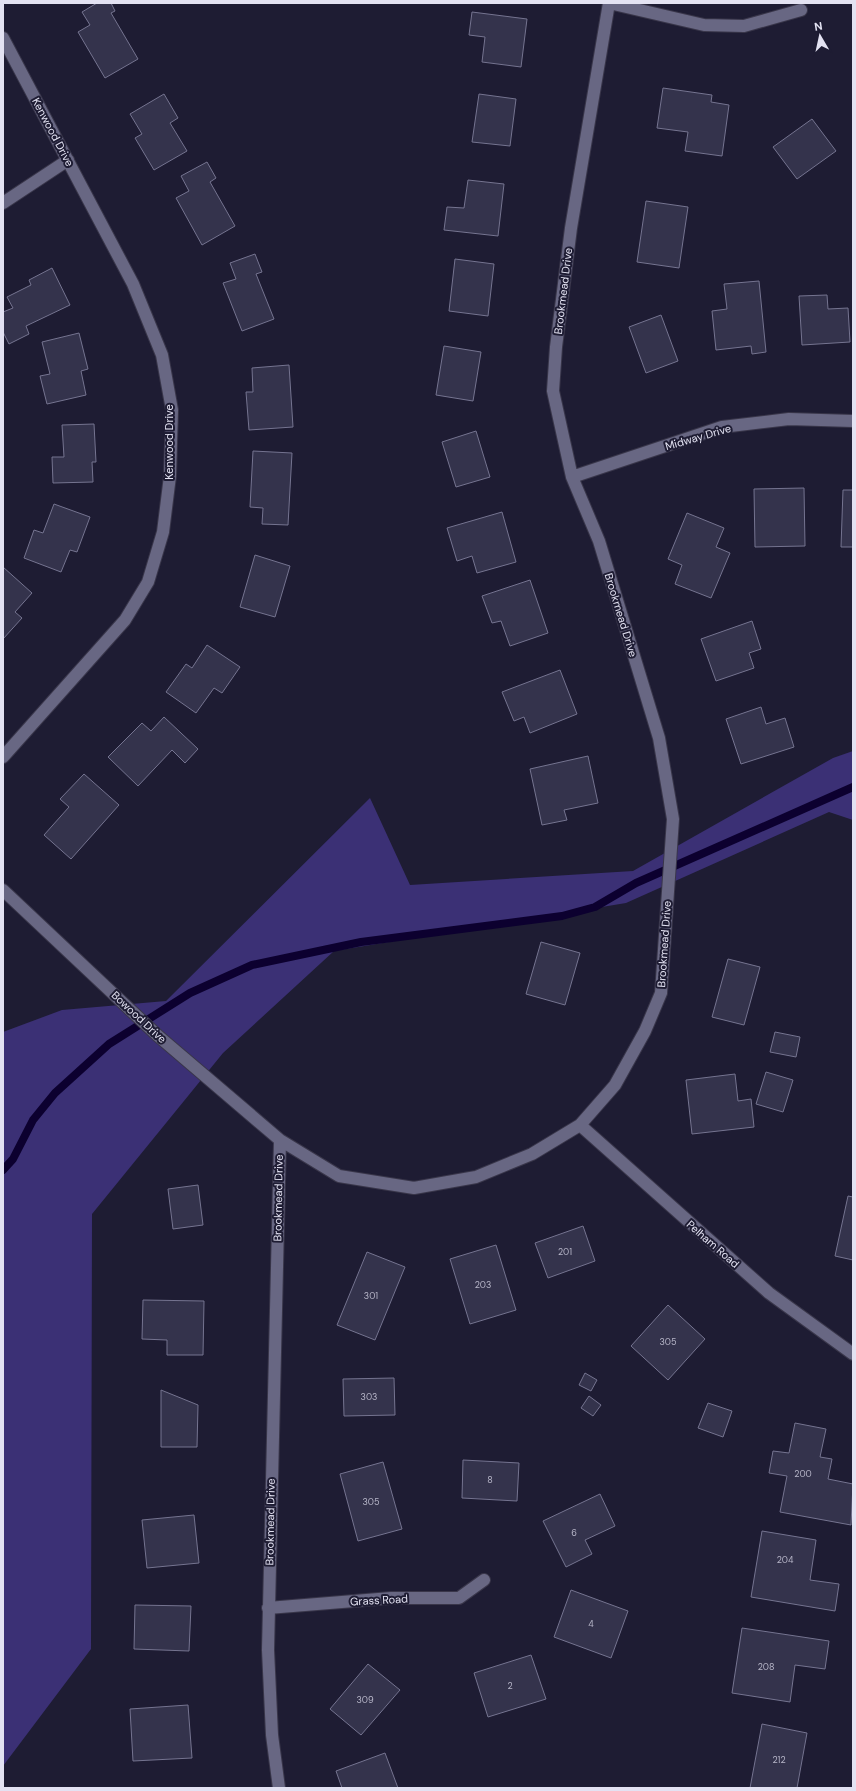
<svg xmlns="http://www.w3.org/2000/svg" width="856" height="1791" font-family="'DM Sans',sans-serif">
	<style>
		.green { fill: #3b3075 }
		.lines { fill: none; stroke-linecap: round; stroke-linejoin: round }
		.stream { stroke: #0c002f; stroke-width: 8 }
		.building { fill: #34334c; stroke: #757490 }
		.minor-casing { stroke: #39364a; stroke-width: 14 }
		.minor { stroke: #686783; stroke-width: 12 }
		.labels { text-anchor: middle; stroke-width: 4; stroke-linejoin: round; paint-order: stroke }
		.number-label { font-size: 9px; fill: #b7b6c8 }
		.street-label { font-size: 11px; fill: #e3e2f2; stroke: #1e1c33 }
	</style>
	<rect width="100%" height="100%" fill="#1e1c33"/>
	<!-- green -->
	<path class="green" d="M 853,751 L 853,820 L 829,812 L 626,903 L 334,951 L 223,1053 L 92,1214 L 91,1649 L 3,1766 L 3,1032 L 62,1010 L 166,1001 L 370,798 L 410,885 L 633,871 L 833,758 Z"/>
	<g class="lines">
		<!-- stream -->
		<path class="stream" d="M 3,1170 L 13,1159 L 33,1120 L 55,1093 L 109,1044 L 190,993 L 252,965 L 361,942 L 562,916 L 595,907 L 636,883 L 853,787"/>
	</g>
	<!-- building -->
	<path class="building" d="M 97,3 L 111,3 L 115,11 L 111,13 L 138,59 L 105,78 L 78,32 L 90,25 L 82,12 Z
		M 472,12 L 527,19 L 521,67 L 482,62 L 485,37 L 469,35 Z
		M 663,88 L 712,95 L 711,102 L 729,105 L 722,156 L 685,151 L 688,132 L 657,128 Z
		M 164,94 L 178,118 L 170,123 L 187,151 L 154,170 L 135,138 L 142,134 L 130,114 Z
		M 479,94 L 516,99 L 510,146 L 472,142 Z
		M 812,119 L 836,151 L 797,179 L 773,147 Z
		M 207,162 L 216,178 L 210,182 L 235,226 L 202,245 L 176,198 L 189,191 L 181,176 Z
		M 468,180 L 504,184 L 498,236 L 444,230 L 447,207 L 464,208 Z
		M 646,201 L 688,207 L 679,268 L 637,262 Z
		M 255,254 L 262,272 L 256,274 L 274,319 L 242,331 L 223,283 L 236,279 L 230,263 Z
		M 455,259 L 494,264 L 488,316 L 449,311 Z
		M 52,268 L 70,305 L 26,326 L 29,334 L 9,344 L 3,332 L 3,312 L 13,308 L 7,297 L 31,285 L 29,280 Z
		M 759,281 L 766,352 L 752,354 L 751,346 L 716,350 L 712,311 L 727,309 L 724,284 Z
		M 827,295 L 828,309 L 848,308 L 850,342 L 802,345 L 799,296 Z
		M 661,315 L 678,361 L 646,373 L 629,327 Z
		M 79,333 L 88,369 L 81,371 L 86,395 L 47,404 L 40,376 L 50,374 L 42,342 Z
		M 444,346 L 481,352 L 473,401 L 436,395 Z
		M 289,365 L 293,427 L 249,430 L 246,392 L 253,392 L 252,368 Z
		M 94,424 L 96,462 L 92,462 L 93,482 L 53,483 L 52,457 L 64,457 L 62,425 Z
		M 476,431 L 490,477 L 456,487 L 442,442 Z
		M 253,451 L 292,453 L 288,525 L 262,524 L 263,508 L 250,507 Z
		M 804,488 L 805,546 L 755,547 L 754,489 Z
		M 843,490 L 853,490 L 853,547 L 841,547 Z
		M 54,504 L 90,517 L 77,552 L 70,550 L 61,572 L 24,558 L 34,530 L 43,533 Z
		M 502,512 L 516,562 L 477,573 L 472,556 L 457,561 L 447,528 Z
		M 687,513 L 724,528 L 716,547 L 730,553 L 711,598 L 675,584 L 682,565 L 668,559 Z
		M 255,555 L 290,566 L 275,617 L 240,607 Z
		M 3,567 L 32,593 L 15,612 L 22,618 L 3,639 Z
		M 530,580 L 548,633 L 510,646 L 501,621 L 492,623 L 482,596 Z
		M 752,621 L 761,649 L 749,653 L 754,668 L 716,681 L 701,639 Z
		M 207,645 L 240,667 L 222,693 L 214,688 L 196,713 L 166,692 L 186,664 L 192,668 Z
		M 560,670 L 577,714 L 530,733 L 524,717 L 514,721 L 502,692 Z
		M 761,707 L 766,724 L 785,718 L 794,747 L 741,764 L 726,719 Z
		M 164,717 L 198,749 L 185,763 L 172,750 L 138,786 L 108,757 L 142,723 L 151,731 Z
		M 588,756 L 598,803 L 564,810 L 567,820 L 542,825 L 530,769 Z
		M 84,774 L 119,805 L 71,859 L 44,835 L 69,807 L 60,799 Z
		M 541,942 L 580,953 L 565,1005 L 526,994 Z
		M 728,959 L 760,967 L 744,1025 L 712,1017 Z
		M 775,1032 L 800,1037 L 796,1057 L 770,1052 Z
		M 766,1072 L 793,1080 L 783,1112 L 756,1104 Z
		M 735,1074 L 738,1101 L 751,1099 L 754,1127 L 692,1134 L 686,1080 Z
		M 198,1185 L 203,1225 L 173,1229 L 168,1189 Z
		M 848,1196 L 853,1197 L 853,1260 L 835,1256 Z
		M 583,1226 L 595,1261 L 548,1278 L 535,1243 Z
		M 496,1245 L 516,1310 L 470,1324 L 450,1259 Z
		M 367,1252 L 405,1267 L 375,1340 L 337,1325 Z
		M 143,1300 L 204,1301 L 203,1355 L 167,1355 L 167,1340 L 142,1339 Z
		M 668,1305 L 705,1339 L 668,1380 L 631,1346 Z
		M 585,1373 L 597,1380 L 591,1391 L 579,1385 Z
		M 394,1378 L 395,1415 L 344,1416 L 343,1379 Z
		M 161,1390 L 198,1405 L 197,1447 L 161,1447 Z
		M 589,1396 L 601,1405 L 593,1416 L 581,1408 Z
		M 708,1403 L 732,1411 L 723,1437 L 698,1428 Z
		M 795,1423 L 826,1429 L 820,1457 L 832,1459 L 828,1479 L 853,1484 L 851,1525 L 780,1512 L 787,1476 L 769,1473 L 773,1451 L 789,1453 Z
		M 463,1460 L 519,1463 L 517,1501 L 462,1498 Z
		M 383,1462 L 402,1529 L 358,1541 L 340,1474 Z
		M 600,1494 L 615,1526 L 585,1540 L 592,1554 L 566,1567 L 543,1521 Z
		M 194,1515 L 199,1563 L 147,1568 L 142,1520 Z
		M 762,1531 L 816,1540 L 810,1580 L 839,1584 L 835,1611 L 751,1597 Z
		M 571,1590 L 628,1611 L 611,1658 L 554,1637 Z
		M 135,1605 L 191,1606 L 189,1651 L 134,1649 Z
		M 742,1628 L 829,1641 L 825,1669 L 795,1665 L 790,1702 L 732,1693 Z
		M 531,1655 L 546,1699 L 488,1717 L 474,1673 Z
		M 368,1664 L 400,1690 L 361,1735 L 330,1709 Z
		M 188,1705 L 192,1758 L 133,1761 L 130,1709 Z
		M 762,1724 L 807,1733 L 797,1788 L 750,1788 Z
		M 385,1753 L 398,1788 L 342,1788 L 336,1771 Z"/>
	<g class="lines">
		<defs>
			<path id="minor" d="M 609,3 L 704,25 L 744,26 L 801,10
				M 3,38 L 133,284 L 162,355 L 172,410 L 170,476 L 163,532 L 148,582 L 125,620 L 3,757
				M 3,203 L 68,160
				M 572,477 L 722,427 L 789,419 L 853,421
				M 3,890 L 157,1035 L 280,1140 L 339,1176 L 414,1188 L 476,1177 L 532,1154 L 580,1125 L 615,1085 L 645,1031 L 661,993 L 673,819 L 659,738 L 599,541 L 572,477 L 553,391 L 556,347 L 571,228 L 609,3
				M 580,1125 L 769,1293 L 853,1354
				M 268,1608 L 391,1598 L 459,1598 L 484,1580
				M 279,1788 L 272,1735 L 268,1650 L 280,1140"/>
		</defs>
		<!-- minor casing -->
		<use href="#minor" class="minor-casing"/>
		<!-- minor -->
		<use href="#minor" class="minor"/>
	</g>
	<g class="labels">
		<!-- number labels -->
		<g class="number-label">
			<text x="565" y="1255">201</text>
			<text x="483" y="1288">203</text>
			<text x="371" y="1299">301</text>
			<text x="668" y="1345">305</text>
			<text x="369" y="1400">303</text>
			<text x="803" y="1477">200</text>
			<text x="490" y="1483">8</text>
			<text x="371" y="1505">305</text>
			<text x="574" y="1536">6</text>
			<text x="785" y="1563">204</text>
			<text x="591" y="1627">4</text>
			<text x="766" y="1670">208</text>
			<text x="510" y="1689">2</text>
			<text x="365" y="1703">309</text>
			<text x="779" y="1763">212</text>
		</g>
		<!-- street labels -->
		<g class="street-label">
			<text transform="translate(53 132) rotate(62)" y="4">Kenwood Drive</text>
			<text transform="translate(563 291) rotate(-83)" y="4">Brookmead Drive</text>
			<text transform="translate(698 437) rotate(-16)" y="4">Midway Drive</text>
			<text transform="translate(169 442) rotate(-90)" y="4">Kenwood Drive</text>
			<text transform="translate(621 615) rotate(73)" y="4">Brookmead Drive</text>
			<text transform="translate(664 944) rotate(-86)" y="4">Brookmead Drive</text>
			<text transform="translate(139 1017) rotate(43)" y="4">Bowood Drive</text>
			<text transform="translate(278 1198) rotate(-89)" y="4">Brookmead Drive</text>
			<text transform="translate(713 1244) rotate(41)" y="4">Pelham Road</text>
			<text transform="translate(270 1522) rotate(-89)" y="4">Brookmead Drive</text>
			<text transform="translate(379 1600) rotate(-3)" y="4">Grass Road</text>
		</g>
	</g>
	<!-- border -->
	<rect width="856" height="1791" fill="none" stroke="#e3e2f2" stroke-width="8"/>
	<!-- north arrow -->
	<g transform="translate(820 36) rotate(351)" stroke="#1e1c33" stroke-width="3" paint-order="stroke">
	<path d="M0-3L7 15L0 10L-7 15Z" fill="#e3e2f2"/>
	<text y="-6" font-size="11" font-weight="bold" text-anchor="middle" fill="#e3e2f2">N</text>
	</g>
</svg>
